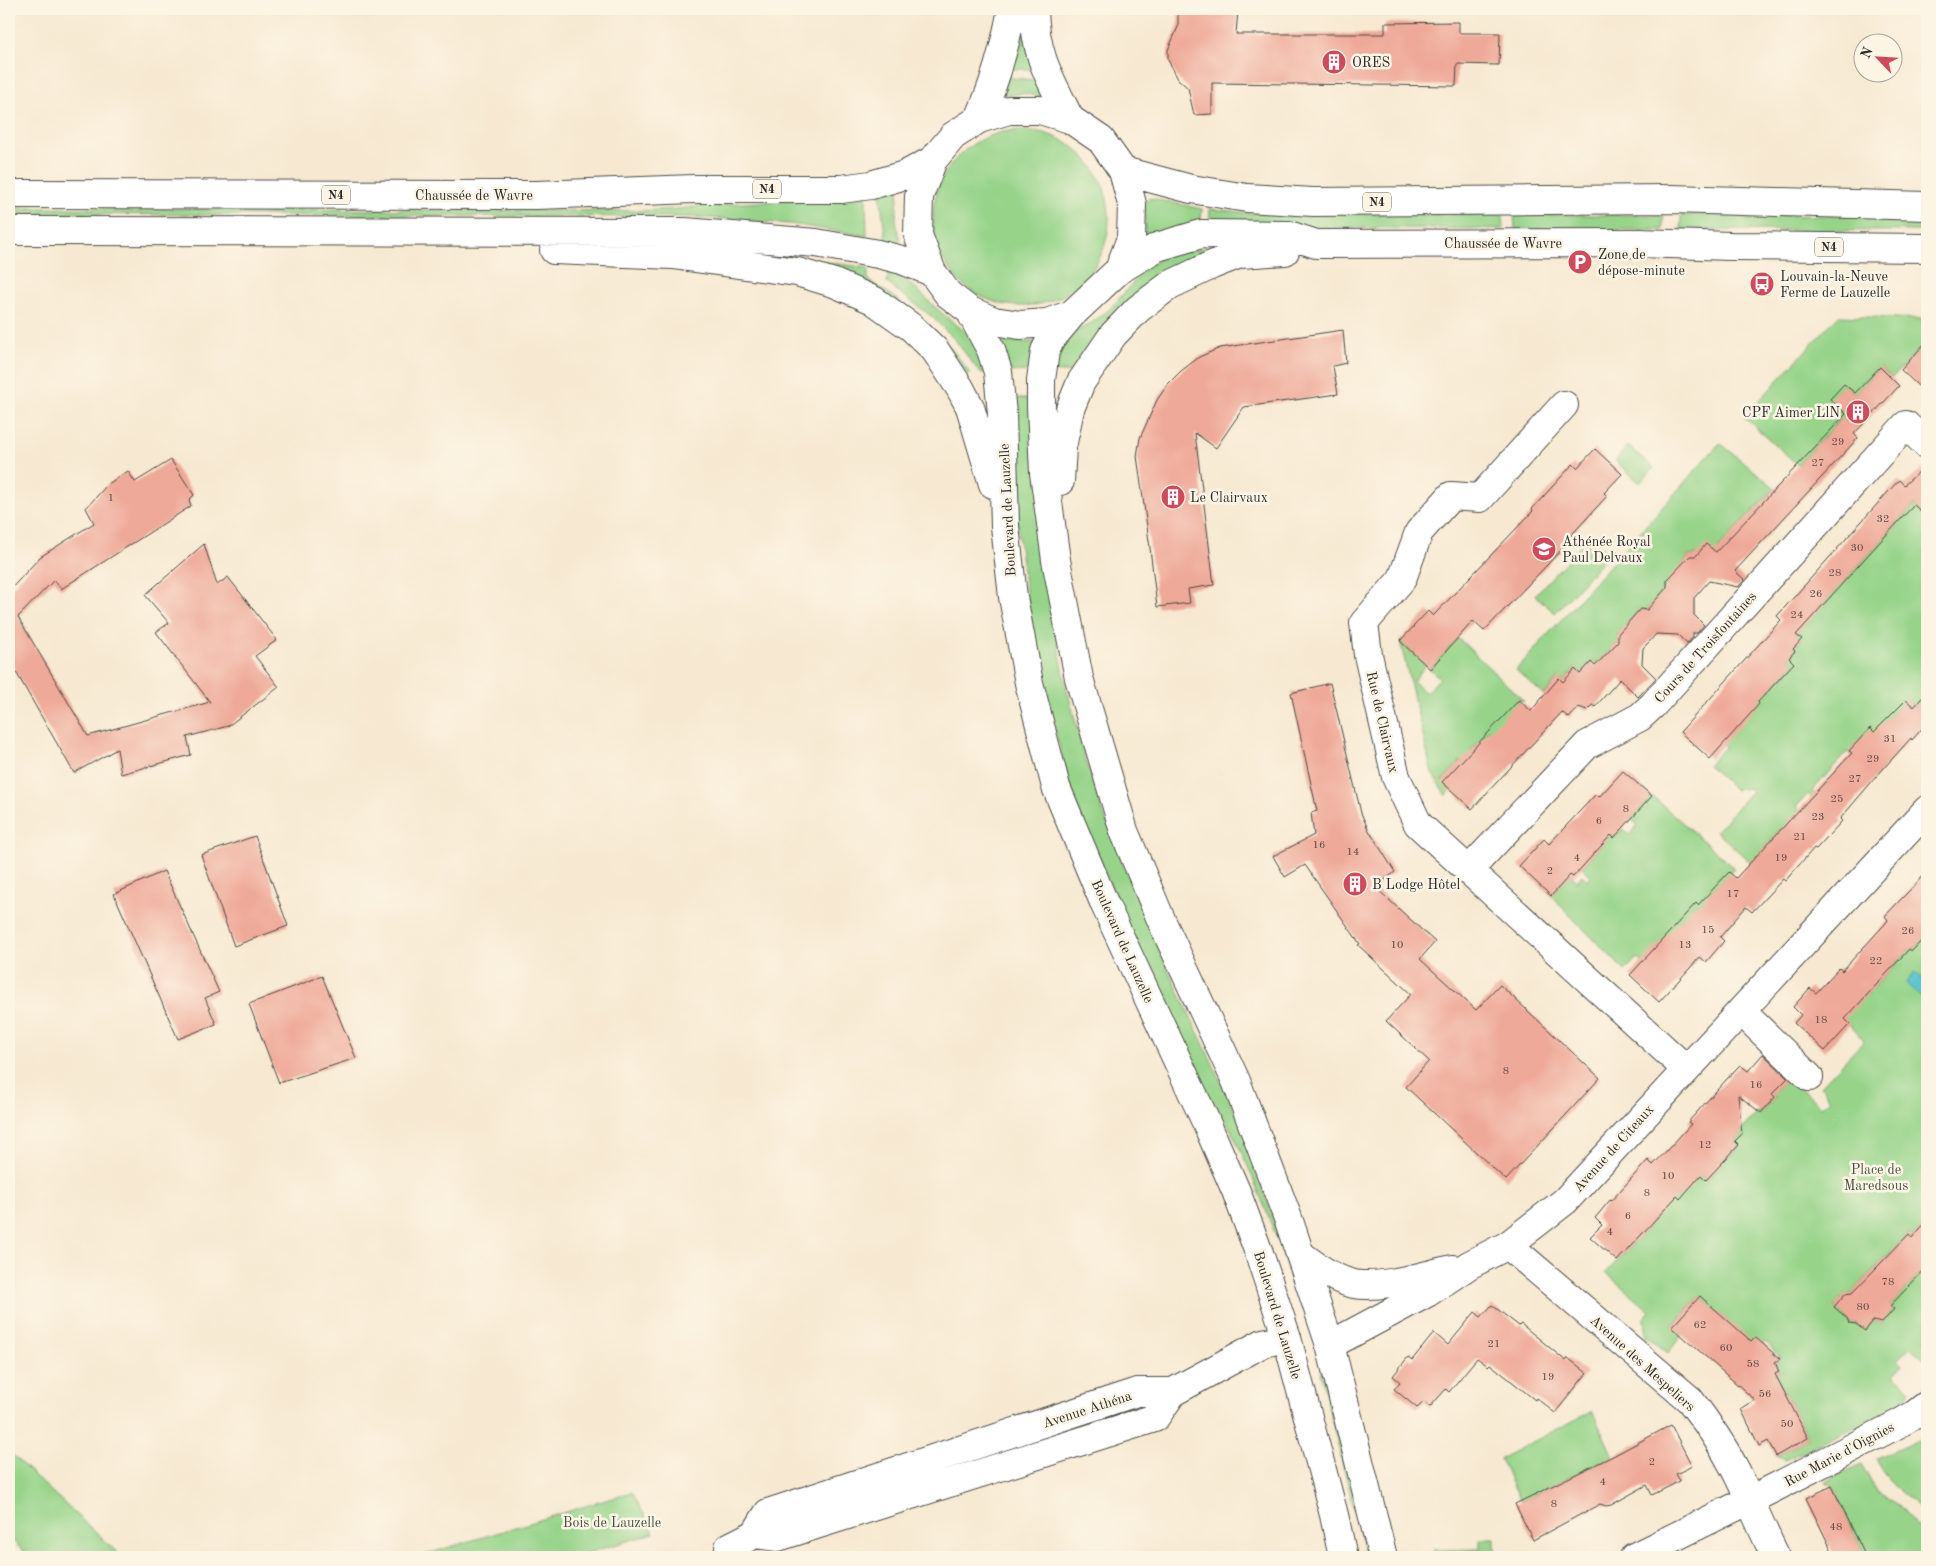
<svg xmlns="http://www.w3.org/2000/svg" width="1936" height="1566" font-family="'Old Standard TT',serif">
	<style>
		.green { fill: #97d48a; stroke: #61805a }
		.water { fill: #59c6d0; stroke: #42787e }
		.building { fill: #efa998 }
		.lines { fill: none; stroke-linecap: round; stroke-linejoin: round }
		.minor-casing { stroke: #4a4844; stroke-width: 30 }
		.major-casing { stroke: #4a4844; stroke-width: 30 }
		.minor { stroke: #fff; stroke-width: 28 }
		.major { stroke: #fff; stroke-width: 28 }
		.labels { text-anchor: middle; stroke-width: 5; stroke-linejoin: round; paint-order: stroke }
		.number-label { font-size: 11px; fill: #5c4a46 }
		.shield { fill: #fcf5e5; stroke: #6a6863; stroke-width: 1 }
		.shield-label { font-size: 12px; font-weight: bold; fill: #2b2b2b }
		.poi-label { font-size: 14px; fill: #2b2b2b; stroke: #fcf5e5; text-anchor: start }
		.street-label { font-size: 14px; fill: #2b2b2b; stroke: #fcf5e5 }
		.park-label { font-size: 14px; fill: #465543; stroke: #fcf5e5 }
	</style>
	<rect width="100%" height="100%" fill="#fcf5e5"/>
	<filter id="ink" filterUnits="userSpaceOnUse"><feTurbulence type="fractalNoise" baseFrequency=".02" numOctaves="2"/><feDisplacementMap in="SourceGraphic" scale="10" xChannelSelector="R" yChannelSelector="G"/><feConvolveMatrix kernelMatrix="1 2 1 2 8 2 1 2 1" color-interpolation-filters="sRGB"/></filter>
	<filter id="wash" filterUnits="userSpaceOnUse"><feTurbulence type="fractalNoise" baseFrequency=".0096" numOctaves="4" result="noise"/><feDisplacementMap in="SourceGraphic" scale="20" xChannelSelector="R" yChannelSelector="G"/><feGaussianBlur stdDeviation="1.12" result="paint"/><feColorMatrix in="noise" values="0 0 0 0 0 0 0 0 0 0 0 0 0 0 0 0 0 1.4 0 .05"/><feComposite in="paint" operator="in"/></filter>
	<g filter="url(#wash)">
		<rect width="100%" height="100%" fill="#f7e9d1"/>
		<!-- green -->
		<path class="green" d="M 1020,16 L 1033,69 L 1006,69 Z
			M 1003,77 L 1035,80 L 1042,97 L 1022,93 L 1001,97 Z
			M933 218a88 88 0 1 1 176 0a88 88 0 1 1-176 0Z
			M 899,188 L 896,218 L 900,244 L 886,241 L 880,193 Z
			M 866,196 L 867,236 L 791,224 L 695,217 L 9,214 L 9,208 L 638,211 L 679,209 L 706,205 Z
			M 1150,198 L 1202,209 L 1200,227 L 1145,239 L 1145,202 Z
			M 1210,209 L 1250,213 L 1503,215 L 1504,229 L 1248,227 L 1209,228 Z
			M 1514,215 L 1663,215 L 1663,230 L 1515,229 Z
			M 1681,215 L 1927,216 L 1927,231 L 1681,230 Z
			M 1228,245 L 1076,373 L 1051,371 L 1058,349 L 1074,332 L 1087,326 L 1109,310 L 1147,267 L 1169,253 Z
			M 797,258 L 868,268 L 868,280 C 907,304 945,335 970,374 L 965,377 Z
			M 888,272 C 909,278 920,293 935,307 C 948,320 965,328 975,344 C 981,352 984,364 987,373 L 980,373 L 956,341 L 931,316 L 887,283 Z
			M 1838,316 L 1927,319 L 1927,358 L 1918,350 L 1892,378 L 1880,367 L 1855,393 L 1844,384 L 1831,399 L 1845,414 L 1798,465 L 1744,417 Z
			M 995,340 L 1007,342 L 1038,342 L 1032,371 L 1007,372 Z
			M 1009,398 L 1032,399 L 1052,611 L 1066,685 L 1085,758 L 1107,823 L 1135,895 L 1160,952 L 1237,1115 L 1297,1285 L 1291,1282 L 1280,1246 L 1251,1173 L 1230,1128 L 1179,1047 L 1075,802 L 1042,683 L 1030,621 L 1019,540 Z
			M 1720,443 L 1775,488 L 1715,552 L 1689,556 C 1674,573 1662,592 1647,610 L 1640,609 L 1618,634 L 1618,642 L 1598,663 L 1591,662 L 1580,674 L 1574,669 L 1563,682 L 1558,678 L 1544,695 L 1516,670 Z
			M 1628,446 L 1654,468 L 1640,483 L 1615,461 Z
			M 1914,505 L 1927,517 L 1927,702 L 1922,698 L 1914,707 L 1906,700 L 1852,756 L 1847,752 L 1812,791 L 1817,797 L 1814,800 L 1808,794 L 1796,807 L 1803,813 L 1777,833 L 1751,863 L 1716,831 L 1752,791 L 1749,788 L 1735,790 L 1708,765 L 1725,747 L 1720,742 L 1759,704 L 1754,698 L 1771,689 L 1794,664 L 1789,658 L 1795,651 L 1793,649 L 1802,640 L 1796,634 Z
			M 1590,536 L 1609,554 L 1555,613 L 1535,595 Z
			M 1458,638 L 1524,701 L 1519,700 L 1494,734 L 1489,730 L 1471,750 L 1475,754 L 1465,765 L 1461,761 L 1442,781 L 1451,790 L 1446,796 L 1432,773 L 1400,641 L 1426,665 L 1413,681 L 1426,693 L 1440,678 L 1430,669 Z
			M 1652,796 L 1734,868 L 1717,885 L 1700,907 L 1696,903 L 1646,965 L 1637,958 L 1625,971 L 1551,896 L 1570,875 L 1577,881 L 1582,875 L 1587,880 L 1591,876 L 1582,867 L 1611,835 L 1614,838 L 1623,829 L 1629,835 L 1638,825 L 1631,819 Z
			M 1927,935 L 1927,1221 L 1912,1238 L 1908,1234 L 1852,1293 L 1845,1294 L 1834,1307 L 1847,1318 L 1849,1323 L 1856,1324 L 1865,1331 L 1873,1321 L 1882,1323 L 1894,1309 L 1890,1306 L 1927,1267 L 1927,1356 L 1924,1359 L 1910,1347 L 1897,1360 L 1903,1365 L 1894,1375 L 1910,1390 L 1902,1405 L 1882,1418 L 1868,1425 L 1848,1430 L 1785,1460 L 1776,1456 L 1808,1438 L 1775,1374 L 1779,1372 L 1775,1362 L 1781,1358 L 1766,1342 L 1763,1345 L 1751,1342 L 1700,1296 L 1672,1326 L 1682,1335 L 1668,1353 L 1646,1336 L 1644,1319 L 1650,1311 L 1606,1273 L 1672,1201 L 1674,1193 L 1680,1198 L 1696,1171 L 1706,1180 L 1715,1171 L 1723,1149 L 1731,1155 L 1739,1146 L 1735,1141 L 1742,1134 L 1742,1129 L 1758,1111 L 1761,1113 L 1775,1097 L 1770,1092 L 1777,1089 L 1789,1077 L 1821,1107 L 1830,1099 L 1821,1086 L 1864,1041 L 1842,1016 L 1868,994 L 1909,949 L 1912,951 Z
			M 1322,1369 L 1376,1557 L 1366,1557 L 1322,1380 L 1321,1374 Z
			M 1592,1411 L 1613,1456 L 1521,1501 L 1500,1459 Z
			M 1927,1436 L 1927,1444 L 1924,1448 L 1927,1452 L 1927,1515 C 1914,1502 1877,1477 1877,1459 Z
			M 9,1452 L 122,1557 L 29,1557 L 9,1537 Z
			M 1861,1464 L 1876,1490 L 1900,1508 L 1927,1537 L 1927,1557 L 1866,1557 L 1832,1486 L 1826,1482 Z
			M 632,1492 L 654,1533 L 574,1557 L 417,1557 Z
			M 1480,1539 L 1495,1539 L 1495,1557 L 1435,1557 L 1434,1550 L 1480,1549 Z"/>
		<!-- water -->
		<path class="water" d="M 1915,972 L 1927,983 L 1927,1003 L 1906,983 Z"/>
		<g id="blocks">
			<!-- building -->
			<path class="building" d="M 1178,9 L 1238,10 L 1236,34 L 1385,34 L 1385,23 L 1459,22 L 1459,33 L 1500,33 L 1499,65 L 1457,64 L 1456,86 L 1212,83 L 1212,114 L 1194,115 L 1188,88 L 1178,79 L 1168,60 L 1168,50 L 1178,27 Z
				M 1343,330 L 1346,363 L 1333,366 L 1338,394 L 1244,407 L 1216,448 L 1195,433 L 1214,585 L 1188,589 L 1190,603 L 1157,607 L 1150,548 L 1137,456 L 1140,438 L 1157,400 L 1168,384 L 1181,371 L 1199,357 L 1220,348 Z
				M 1927,341 L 1927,394 L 1901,370 Z
				M 1880,367 L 1899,386 L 1854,434 L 1858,438 L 1735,571 L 1745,580 L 1738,587 L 1709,581 L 1694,598 L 1694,615 L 1704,625 L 1697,633 L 1693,633 L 1693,637 L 1687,644 L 1678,635 L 1656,634 L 1649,642 L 1643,648 L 1642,664 L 1656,678 L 1638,697 L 1620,679 L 1595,707 L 1592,705 L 1587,710 L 1579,707 L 1569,718 L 1562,712 L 1472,809 L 1442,782 L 1519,700 L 1531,711 L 1559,678 L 1563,682 L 1575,669 L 1580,674 L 1591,662 L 1595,666 L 1618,642 L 1618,634 L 1640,609 L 1647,610 L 1667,587 L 1667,580 L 1690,556 L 1696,556 L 1706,544 L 1716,552 L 1846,414 L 1830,399 L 1844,384 L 1855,393 Z
				M 1595,449 L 1622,474 L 1604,493 L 1607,496 L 1566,541 L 1568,543 L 1484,631 L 1473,621 L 1430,669 L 1400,641 L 1428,611 L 1433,616 L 1533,511 L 1532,509 L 1573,464 L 1577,468 Z
				M 171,460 L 194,495 L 189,500 L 191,506 L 61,589 L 54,580 L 18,617 L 88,736 L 210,702 L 156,632 L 169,623 L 145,595 L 204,544 L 217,585 L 228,577 L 277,640 L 255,656 L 279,687 L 228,726 L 187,737 L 191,755 L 121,774 L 117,749 L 74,773 L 9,660 L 9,591 L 40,557 L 94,523 L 86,508 L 108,484 L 128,471 L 135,482 Z
				M 1927,465 L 1927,517 L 1914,505 L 1877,545 L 1796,635 L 1802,639 L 1793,649 L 1795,651 L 1789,658 L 1794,663 L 1758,702 L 1759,704 L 1710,759 L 1680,732 L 1781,620 L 1777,616 L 1888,492 L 1899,480 L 1904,485 Z
				M 1330,683 L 1361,813 L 1368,829 L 1395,872 L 1375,887 L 1435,942 L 1420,959 L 1476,1010 L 1500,985 L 1600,1078 L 1506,1180 L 1406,1087 L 1429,1061 L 1386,1021 L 1411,994 L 1358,945 L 1360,944 L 1305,865 L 1285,877 L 1273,856 L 1314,835 L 1311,813 L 1317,811 L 1291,693 Z
				M 1927,692 L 1927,723 L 1912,740 L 1911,738 L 1875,778 L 1840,819 L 1842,821 L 1816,849 L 1814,848 L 1785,881 L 1783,879 L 1752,912 L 1746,907 L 1720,937 L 1724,941 L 1706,962 L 1700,957 L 1659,1002 L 1630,975 L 1696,903 L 1698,905 L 1729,872 L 1736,878 L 1852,753 L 1849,751 L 1870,728 L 1874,732 L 1906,700 L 1914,707 Z
				M 1623,771 L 1652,796 L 1614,838 L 1611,835 L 1573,877 L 1570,875 L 1551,896 L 1519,866 L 1544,839 L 1549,844 L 1596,794 L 1599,797 Z
				M 255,836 L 288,926 L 234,946 L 201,855 Z
				M 164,871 L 219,992 L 205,998 L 216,1024 L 178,1039 L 114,894 Z
				M 1927,872 L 1927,935 L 1912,951 L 1909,949 L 1845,1019 L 1850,1024 L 1825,1051 L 1794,1023 L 1801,1015 L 1793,1007 L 1810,988 L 1816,993 L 1839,968 L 1842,971 L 1884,925 L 1888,920 L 1885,916 Z
				M 322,976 L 356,1058 L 279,1083 L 249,1004 Z
				M 1763,1054 L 1788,1078 L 1772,1094 L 1775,1097 L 1761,1113 L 1738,1095 L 1742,1134 L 1735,1141 L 1739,1145 L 1706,1180 L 1701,1175 L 1680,1199 L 1677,1196 L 1617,1261 L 1590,1237 L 1602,1225 L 1595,1218 L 1610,1200 L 1611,1201 L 1648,1160 L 1653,1165 L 1670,1147 L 1691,1124 L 1688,1122 L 1736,1069 L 1740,1065 L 1748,1071 Z
				M 1927,1221 L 1927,1267 L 1890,1306 L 1894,1309 L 1882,1323 L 1873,1321 L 1865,1331 L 1856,1324 L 1849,1323 L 1847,1318 L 1834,1307 L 1845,1294 L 1852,1293 L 1909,1234 L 1912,1238 Z
				M 1700,1296 L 1751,1341 L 1755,1337 L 1780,1359 L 1775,1362 L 1779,1372 L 1775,1374 L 1808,1438 L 1776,1456 L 1768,1441 L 1759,1446 L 1741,1409 L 1755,1400 L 1672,1327 Z
				M 1492,1305 L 1519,1326 L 1521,1324 L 1566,1361 L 1568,1358 L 1587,1373 L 1555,1413 L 1536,1398 L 1535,1400 L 1490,1364 L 1488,1366 L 1477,1358 L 1449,1392 L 1446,1389 L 1430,1407 L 1424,1402 L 1417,1408 L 1394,1389 L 1400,1382 L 1393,1376 L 1408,1357 L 1412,1360 L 1434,1333 L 1448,1345 L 1475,1312 L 1481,1317 Z
				M 1671,1425 L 1692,1466 L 1676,1474 L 1680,1481 L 1652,1495 L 1647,1485 L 1611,1505 L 1606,1506 L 1600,1504 L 1533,1540 L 1515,1504 L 1613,1456 Z
				M 1832,1486 L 1854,1532 L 1866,1557 L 1835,1557 L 1806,1498 Z"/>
		</g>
	</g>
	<g filter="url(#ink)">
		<use href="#blocks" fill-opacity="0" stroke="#4a4844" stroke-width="1"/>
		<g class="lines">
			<defs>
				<path id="minor" d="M 1034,9 C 1035,55 1050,79 1070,119
					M 979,119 C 995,83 1005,47 1012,9
					M 1564,405 L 1480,498 L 1451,496 L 1419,532 L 1402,579 L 1364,623 L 1368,655 L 1396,777 L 1418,824 L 1686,1069
					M 1468,871 L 1587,745 L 1640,717 L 1653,705 L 1906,425 L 1927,445
					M 1741,1011 L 1809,1077
					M 1508,1245 L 1690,1400 C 1707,1422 1722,1444 1735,1469 C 1750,1498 1761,1528 1776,1557
					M 1300,1254 C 1315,1266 1335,1280 1354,1284 C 1383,1289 1424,1275 1453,1269
					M 1330,1345 L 1427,1293 L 1469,1265 L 1508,1245 L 1565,1201 L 1927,810
					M 755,1534 L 778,1537 L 1155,1418 L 1173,1392 L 1263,1343 L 1287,1338
					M 731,1557 L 729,1547 L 755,1534 L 768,1513 L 1137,1392 L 1173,1392
					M 1634,1557 L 1772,1489 L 1900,1423 L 1914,1415 L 1927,1405"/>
				<path id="major" d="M 1123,171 L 1191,189 L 1247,198 L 1313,202 L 1670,199 L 1927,206
					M 9,194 L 537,195 L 694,189 L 841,189 L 871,185 L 905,175 L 933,160
					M 9,231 L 685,232 L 816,243 L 878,254 L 902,260 L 932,272
					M 554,250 L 673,255 L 797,272 L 834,283 L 873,300 L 911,327 L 935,350 L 960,388 L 970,407 L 993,484
					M 1119,270 L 1131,238 L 1132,204 L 1123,171 L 1101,140 L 1070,119 L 1040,110 L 1009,110 L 979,119 L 953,136 L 933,160 L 919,196 L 918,235 L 932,272 L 948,294 L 970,311 L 994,321 L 1020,325 L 1047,323 L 1072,314 L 1119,270 L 1157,247 L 1201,234 L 1289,235 L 1316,244 L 1639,243 L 1731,246 L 1927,248
					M 970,311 L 991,350 L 998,372 L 1002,414 L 1005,526 L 1013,597 L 1029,683 L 1056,787 L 1105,905 L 1206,1122 L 1236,1191 L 1259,1253 L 1287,1338 L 1334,1515 L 1343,1557
					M 1072,314 L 1051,339 L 1045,351 L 1041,380 L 1041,407 L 1044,473 L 1056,560 L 1079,678 L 1124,831 L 1162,922 L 1236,1081 L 1289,1221 L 1330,1345 L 1383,1557
					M 1060,481 L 1062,447 L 1070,409 L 1081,382 L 1113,335 L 1138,309 L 1170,285 L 1212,265 L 1240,254 L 1285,251"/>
			</defs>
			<!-- minor casing -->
			<use href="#minor" class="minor-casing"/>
			<!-- major casing -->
			<use href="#major" class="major-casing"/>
			<!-- minor -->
			<use href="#minor" class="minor"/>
			<!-- major -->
			<use href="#major" class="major"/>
		</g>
	</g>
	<!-- icons -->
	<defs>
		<symbol id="building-disc" viewBox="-11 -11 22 22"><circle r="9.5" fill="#d1495b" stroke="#fcf5e5"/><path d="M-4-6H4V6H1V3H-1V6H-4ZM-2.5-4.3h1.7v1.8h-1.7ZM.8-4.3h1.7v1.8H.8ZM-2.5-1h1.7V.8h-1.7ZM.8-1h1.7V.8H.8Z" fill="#fff"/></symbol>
		<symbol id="parking-disc" viewBox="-11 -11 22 22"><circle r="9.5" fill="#d1495b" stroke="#fcf5e5"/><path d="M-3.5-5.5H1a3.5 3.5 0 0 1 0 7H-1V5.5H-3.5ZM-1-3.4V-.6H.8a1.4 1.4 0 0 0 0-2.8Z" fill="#fff"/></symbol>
		<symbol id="bus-disc" viewBox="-11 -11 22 22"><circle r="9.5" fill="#d1495b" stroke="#fcf5e5"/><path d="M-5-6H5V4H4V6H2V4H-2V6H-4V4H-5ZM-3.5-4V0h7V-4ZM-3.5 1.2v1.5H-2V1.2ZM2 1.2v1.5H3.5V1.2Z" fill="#fff"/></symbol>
		<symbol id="school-disc" viewBox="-11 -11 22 22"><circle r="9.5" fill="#d1495b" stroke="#fcf5e5"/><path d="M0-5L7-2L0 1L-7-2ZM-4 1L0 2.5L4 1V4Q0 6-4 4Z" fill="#fff"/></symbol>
	</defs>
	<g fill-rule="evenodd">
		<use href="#building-disc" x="1320" y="48" width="28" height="28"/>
		<use href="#parking-disc" x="1566" y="248" width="28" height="28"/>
		<use href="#bus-disc" x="1748" y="270" width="28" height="28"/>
		<use href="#building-disc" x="1844" y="398" width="28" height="28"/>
		<use href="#building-disc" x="1159" y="483" width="28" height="28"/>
		<use href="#school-disc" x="1530" y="535" width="28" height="28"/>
		<use href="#building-disc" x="1341" y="870" width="28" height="28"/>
	</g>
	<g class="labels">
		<!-- number labels -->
		<g class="number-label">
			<text x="1838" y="445">29</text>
			<text x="1818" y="466">27</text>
			<text x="111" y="501">1</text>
			<text x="1883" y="522">32</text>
			<text x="1857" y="551">30</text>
			<text x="1835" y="576">28</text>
			<text x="1816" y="597">26</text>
			<text x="1797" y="618">24</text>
			<text x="1890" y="742">31</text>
			<text x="1873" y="762">29</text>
			<text x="1855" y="782">27</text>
			<text x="1837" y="802">25</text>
			<text x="1626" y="812">8</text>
			<text x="1818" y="820">23</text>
			<text x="1599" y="824">6</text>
			<text x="1800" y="840">21</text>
			<text x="1319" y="848">16</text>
			<text x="1353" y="855">14</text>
			<text x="1577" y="861">4</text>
			<text x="1781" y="861">19</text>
			<text x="1550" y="874">2</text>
			<text x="1733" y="897">17</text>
			<text x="1708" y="933">15</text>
			<text x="1908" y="934">26</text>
			<text x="1397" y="948">10</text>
			<text x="1685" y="948">13</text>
			<text x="1876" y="964">22</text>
			<text x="1821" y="1023">18</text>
			<text x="1506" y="1074">8</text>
			<text x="1756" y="1088">16</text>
			<text x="1705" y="1148">12</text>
			<text x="1668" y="1179">10</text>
			<text x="1647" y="1196">8</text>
			<text x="1628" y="1219">6</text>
			<text x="1610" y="1235">4</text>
			<text x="1888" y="1285">78</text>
			<text x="1863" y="1310">80</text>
			<text x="1700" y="1328">62</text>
			<text x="1494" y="1347">21</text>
			<text x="1726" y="1351">60</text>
			<text x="1753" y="1367">58</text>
			<text x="1548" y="1380">19</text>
			<text x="1765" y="1397">56</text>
			<text x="1787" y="1427">50</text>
			<text x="1652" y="1465">2</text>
			<text x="1603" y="1485">4</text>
			<text x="1554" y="1507">8</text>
			<text x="1836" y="1530">48</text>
		</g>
		<!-- shield labels -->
		<g class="shield">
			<rect x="753" y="179.5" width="28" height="19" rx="4"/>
			<rect x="322" y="185.5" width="28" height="19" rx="4"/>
			<rect x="1363" y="192.5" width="28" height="19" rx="4"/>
			<rect x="1815" y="237.5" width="28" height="19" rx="4"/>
		</g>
		<g class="shield-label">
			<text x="767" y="193">N4</text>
			<text x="336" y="199">N4</text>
			<text x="1377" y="206">N4</text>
			<text x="1829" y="251">N4</text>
		</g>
		<!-- poi labels -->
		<g class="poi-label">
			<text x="1352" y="67">ORES</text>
			<text x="1598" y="259">Zone de<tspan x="1598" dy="16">dépose-minute</tspan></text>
			<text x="1780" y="281">Louvain-la-Neuve<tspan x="1780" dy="16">Ferme de Lauzelle</tspan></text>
			<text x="1840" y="417" text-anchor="end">CPF Aimer LlN</text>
			<text x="1190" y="502">Le Clairvaux</text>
			<text x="1562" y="546">Athénée Royal<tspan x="1562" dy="16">Paul Delvaux</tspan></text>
			<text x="1372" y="889">B Lodge Hôtel</text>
		</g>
		<!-- street labels -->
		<g class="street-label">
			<text x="474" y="200">Chaussée de Wavre</text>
			<text x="1503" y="248">Chaussée de Wavre</text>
			<text transform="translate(1007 510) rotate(-93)" y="5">Boulevard de Lauzelle</text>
			<text transform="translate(1705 647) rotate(-48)" y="5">Cours de Troisfontaines</text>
			<text transform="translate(1383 722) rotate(77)" y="5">Rue de Clairvaux</text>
			<text transform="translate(1123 941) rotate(66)" y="5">Boulevard de Lauzelle</text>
			<text transform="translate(1613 1148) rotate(-48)" y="5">Avenue de Citeaux</text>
			<text transform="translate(1278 1315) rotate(73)" y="5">Boulevard de Lauzelle</text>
			<text transform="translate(1643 1363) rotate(42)" y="5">Avenue des Mespeliers</text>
			<text transform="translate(1087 1409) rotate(-18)" y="5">Avenue Athéna</text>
			<text transform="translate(1839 1454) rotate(-28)" y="5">Rue Marie d'Oignies</text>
		</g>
		<!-- park labels -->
		<g class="park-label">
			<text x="1876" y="1174">Place de<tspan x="1876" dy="16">Maredsous</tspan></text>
			<text x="612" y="1527">Bois de Lauzelle</text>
		</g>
	</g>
	<!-- margin -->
	<rect width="1936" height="1566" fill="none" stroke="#fcf5e5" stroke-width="30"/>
	<!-- north arrow -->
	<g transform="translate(1878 58) rotate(295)"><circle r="24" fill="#fcf5e5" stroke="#a8a49b"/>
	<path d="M0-4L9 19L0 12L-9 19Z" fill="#d1495b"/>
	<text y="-8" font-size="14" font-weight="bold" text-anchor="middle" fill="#2b2b2b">N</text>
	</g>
</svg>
